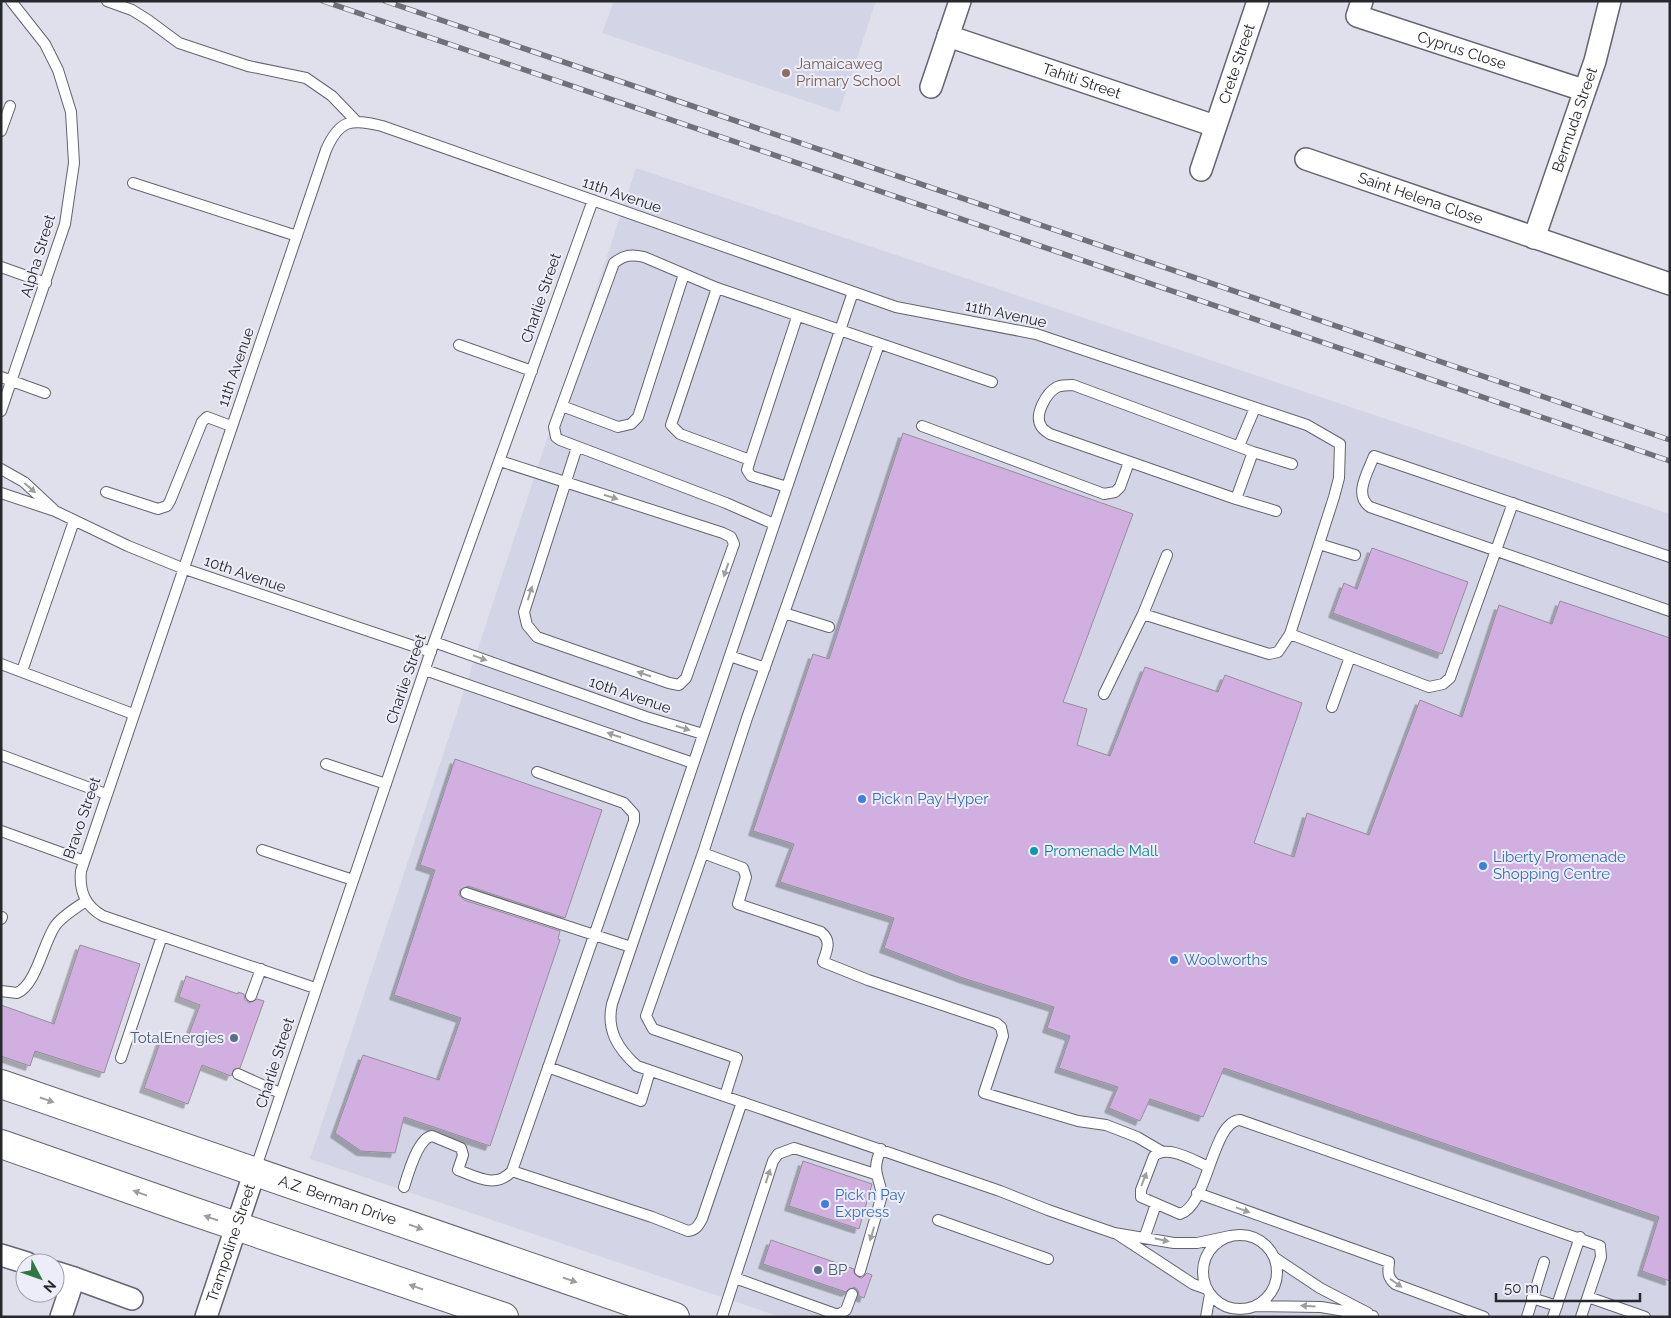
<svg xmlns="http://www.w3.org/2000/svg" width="1671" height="1318" font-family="Raleway,sans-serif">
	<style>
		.built { fill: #d3d5e7 }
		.building { fill: #d1b0e1; stroke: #948e97; filter: url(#shadow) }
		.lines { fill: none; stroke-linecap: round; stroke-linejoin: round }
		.lane-casing { stroke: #63646d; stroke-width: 12 }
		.street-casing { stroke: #63646d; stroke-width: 24 }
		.secondary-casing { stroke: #63646d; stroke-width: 30 }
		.lane { stroke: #fff; stroke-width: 10 }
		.street { stroke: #fff; stroke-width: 21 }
		.secondary { stroke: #fff; stroke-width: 28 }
		.rail-casing { stroke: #707178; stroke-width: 5.5 }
		.rail { stroke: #ecedf8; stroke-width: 4; stroke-dasharray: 11; stroke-linecap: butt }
		.oneway { fill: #9e9ea0 }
		.education-dot { fill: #8d6e63; stroke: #ecedf8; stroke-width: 2 }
		.shop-dot { fill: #3f7fe0; stroke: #ecedf8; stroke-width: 2 }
		.culture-dot { fill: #0f9aa8; stroke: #ecedf8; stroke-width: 2 }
		.service-dot { fill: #5c6f8a; stroke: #ecedf8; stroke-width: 2 }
		.labels { text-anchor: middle; stroke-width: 4; stroke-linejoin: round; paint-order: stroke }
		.street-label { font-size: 15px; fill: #27282c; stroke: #ecedf8 }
		.education-label { font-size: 15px; fill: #785e54; stroke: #ecedf8; text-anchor: start }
		.shop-label { font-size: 15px; fill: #366cbe; stroke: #ecedf8; text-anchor: start }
		.culture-label { font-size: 15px; fill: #0d838f; stroke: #ecedf8; text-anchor: start }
		.service-label { font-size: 15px; fill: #4e5e75; stroke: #ecedf8; text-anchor: end }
	</style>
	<defs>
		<filter id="shadow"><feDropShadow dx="-4.5" dy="4.5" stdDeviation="0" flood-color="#0004"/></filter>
	</defs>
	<rect width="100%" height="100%" fill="#dfe0eb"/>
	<!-- built -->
	<path class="built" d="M 614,1 L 876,1 L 839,112 L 602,33 Z
		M 636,168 L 1670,514 L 1670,1317 L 781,1317 L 310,1159 Z"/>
	<!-- building -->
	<path class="building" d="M 903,433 L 1133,514 L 1063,702 L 1087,709 L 1077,745 L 1110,756 L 1145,667 L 1218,692 L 1225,675 L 1302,703 L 1254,843 L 1294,857 L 1307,813 L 1369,835 L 1420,700 L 1462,717 L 1499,605 L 1552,624 L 1560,601 L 1670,638 L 1670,1281 L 1642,1271 L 1659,1217 L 1224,1068 L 1203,1117 L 1150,1099 L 1140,1121 L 1109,1108 L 1118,1087 L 1059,1068 L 1070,1036 L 1047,1028 L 1054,1007 L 963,978 L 884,948 L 894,918 L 780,882 L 794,844 L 753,831 L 813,654 L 829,659 Z
		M 1372,548 L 1468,582 L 1442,654 L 1333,613 L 1344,583 L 1357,589 Z
		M 455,759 L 602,810 L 565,918 L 468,886 L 460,890 L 459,895 L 464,900 L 560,931 L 558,939 L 560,940 L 490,1146 L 404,1117 L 395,1153 L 361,1151 L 335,1133 L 363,1055 L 439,1080 L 461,1018 L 394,995 L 435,870 L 420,865 Z
		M 80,945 L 140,964 L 104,1073 L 35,1051 L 30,1066 L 1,1056 L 1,1005 L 54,1024 Z
		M 186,976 L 238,994 L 238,992 L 244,994 L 245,1000 L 249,1003 L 257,999 L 264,1001 L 240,1068 L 234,1069 L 231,1076 L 202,1065 L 188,1104 L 144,1088 L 163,1034 L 186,1042 L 200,1005 L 179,997 Z
		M 803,1161 L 872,1184 L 859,1229 L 789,1206 Z
		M 771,1240 L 854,1269 L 854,1273 L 858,1277 L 862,1278 L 867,1273 L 872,1275 L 864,1298 L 859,1296 L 858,1290 L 854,1287 L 846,1292 L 763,1264 Z"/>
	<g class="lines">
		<defs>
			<path id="lane" d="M 107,1 L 132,10 L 148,20 L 179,43 L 248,66 L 306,78 L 332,96 L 356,121
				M 1,131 L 10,106
				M 133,183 L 297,236
				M 1,267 L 46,283
				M 717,288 L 671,425 L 680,434 L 750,460 L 797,317
				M 853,292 L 612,1004 C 606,1030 618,1049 637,1066 L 1000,1191 L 1048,1210 L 1114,1233 L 1174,1243 L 1197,1243 L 1230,1236
				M 459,345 L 532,371
				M 1,377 L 45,393
				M 562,406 L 618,427 L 631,424 L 638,417 L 684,274
				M 1,411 L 65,224 L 74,163 L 71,112 L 58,70 L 45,44 L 11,1
				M 922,426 L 1104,494 L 1115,492 L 1120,487 L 1129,462
				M 1239,446 L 1255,408
				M 1253,452 L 1292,464
				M 750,460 L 747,470 L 751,476 L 787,487
				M 500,461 L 723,533 L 731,537 L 734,544 L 686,678 L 679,685 L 669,683 L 537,637 L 527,625 L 524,612 L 577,447
				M 1,469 L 24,482 L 53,509
				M 106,492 L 158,509 L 167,506 L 170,501 L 202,422 L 207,417 L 231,426
				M 1,493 L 55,511 L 128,546 L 182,568 L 431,652
				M 1236,499 L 1253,452 L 1073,385 C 1068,385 1062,385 1057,387 C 1046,393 1034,415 1041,426 C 1042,429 1047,432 1050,434 L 1236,499 L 1276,511
				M 774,524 L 726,503 L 560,440 L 556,437 L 554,427 L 614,263 C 624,255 631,254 644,257 L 717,288 L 992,382
				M 1319,544 L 1355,555
				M 1670,557 L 1374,456 C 1368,472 1353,495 1370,507 L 1670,611
				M 784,613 L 829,627
				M 1143,614 L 1167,555
				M 434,642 L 646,717 L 703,734
				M 730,656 L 765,668
				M 1,664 L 133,714
				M 425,670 L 693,763
				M 22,671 L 74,521
				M 1104,694 L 1143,614 L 1269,654 L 1278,652 L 1290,634 L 1429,687 L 1443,684 L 1450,678 L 1513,503
				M 1332,707 L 1350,657
				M 1,755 L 106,794
				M 326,764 L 386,784
				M 1,831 L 84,861
				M 262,850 L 353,880
				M 703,853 L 743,868 L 746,877 L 738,904 L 821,932 C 832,941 827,950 823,962 L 868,980 L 996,1023 L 1001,1027 L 1003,1036 L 984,1093 L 1078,1121 L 1106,1125 L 1137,1137 L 1161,1151
				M 466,893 L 631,947
				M 1,919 L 2,917
				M 315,988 L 103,916 C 85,906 79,891 81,871 L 326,150 C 339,120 351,118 382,126 L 896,307 L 1036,334 L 1307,425 L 1340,444 L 1339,478 L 1334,497 L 1290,634
				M 1,991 L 17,993 C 36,985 43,944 55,926 C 62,916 76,908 86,901
				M 251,996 L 261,969
				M 121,1058 L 162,936
				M 548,1067 L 641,1101 L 650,1071
				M 238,1074 L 280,1093
				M 725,1096 L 737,1058 L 653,1029 L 646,1016 L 703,853 L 747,718 L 879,344
				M 1209,1167 C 1194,1161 1168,1144 1154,1156 L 1141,1190 L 1141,1197 L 1180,1214 C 1208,1206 1212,1121 1240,1120 L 1600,1246 L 1601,1257 L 1581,1317
				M 255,1170 L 434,642 L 593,200
				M 512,1171 L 652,1217 L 688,1231 C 696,1230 698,1226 702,1219 L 742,1102
				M 404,1187 C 408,1174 418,1138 432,1136 L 461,1148 L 463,1155 L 458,1170 C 477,1177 496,1189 512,1171 L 634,821 L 634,814 L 624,803 L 537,772
				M 1197,1193 L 1389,1262 C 1388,1272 1387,1277 1395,1284 L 1484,1317
				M 938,1220 L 1048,1259
				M 1117,1234 L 1193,1284 L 1207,1289
				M1203 1272a37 37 0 1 1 74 0a37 37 0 1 1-74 0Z
				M 1145,1236 L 1156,1204
				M 1275,1258 L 1320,1288 L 1368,1313
				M 860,1271 L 882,1195 C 879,1175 871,1172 881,1149
				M 735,1278 L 838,1315 L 846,1310 L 852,1294
				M 1588,1297 L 1645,1317
				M 1532,1298 L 1557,1306
				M 1256,1306 L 1321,1307 L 1373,1316
				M 722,1317 L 773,1161 L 778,1154 L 794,1148 L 875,1174
				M 1206,1317 L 1210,1294
				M 1527,1317 L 1544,1262
				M 1553,1317 L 1580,1237"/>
			<g id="street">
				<path id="s1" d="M 1362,1 L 1357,16 L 1583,90"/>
				<path id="s2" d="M 948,36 L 1215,126"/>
				<path d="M 931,87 L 960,1"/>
				<path id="s3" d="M 1306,159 L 1670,284"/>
				<path id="s4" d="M 1201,170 L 1258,1"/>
				<path id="s5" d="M 1534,238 L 1595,61 L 1610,1"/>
				<path d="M 1,1255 L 27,1263"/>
				<path d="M 55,1272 L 74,1278 L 61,1317"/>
				<path d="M 74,1278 L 132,1299"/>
				<path id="s6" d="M 206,1317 L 255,1171"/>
			</g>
			<g id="secondary">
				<path id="s7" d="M 1,1084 L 675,1317"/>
				<path d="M 1,1144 L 186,1209 L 504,1317"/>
			</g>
		</defs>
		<!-- lane casing -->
		<use href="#lane" class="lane-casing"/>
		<!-- street casing -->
		<use href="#street" class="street-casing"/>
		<!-- secondary casing -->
		<use href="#secondary" class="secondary-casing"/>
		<!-- lane -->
		<use href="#lane" class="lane"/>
		<!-- street -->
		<use href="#street" class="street"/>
		<!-- secondary -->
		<use href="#secondary" class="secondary"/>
		<defs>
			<path id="rail" d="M 323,1 L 1670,461
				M 385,1 L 1670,440"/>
		</defs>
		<!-- rail casing -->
		<use href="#rail" class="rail-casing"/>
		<!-- rail -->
		<use href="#rail" class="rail"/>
	</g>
	<!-- one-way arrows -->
	<defs><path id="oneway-solid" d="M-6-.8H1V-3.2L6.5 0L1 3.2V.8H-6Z" transform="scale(1.25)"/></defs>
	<g class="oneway">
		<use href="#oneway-solid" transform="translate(30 488) rotate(41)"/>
		<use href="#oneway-solid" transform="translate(611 497) rotate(18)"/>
		<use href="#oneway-solid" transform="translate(726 570) rotate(109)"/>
		<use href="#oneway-solid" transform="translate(530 593) rotate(-73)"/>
		<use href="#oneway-solid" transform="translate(480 658) rotate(20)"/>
		<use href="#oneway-solid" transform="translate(644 674) rotate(-161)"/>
		<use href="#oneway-solid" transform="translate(683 728) rotate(17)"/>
		<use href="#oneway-solid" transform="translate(614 735) rotate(-161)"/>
		<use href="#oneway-solid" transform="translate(47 1100) rotate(19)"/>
		<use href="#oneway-solid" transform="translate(768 1176) rotate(-72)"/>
		<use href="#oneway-solid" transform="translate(1144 1179) rotate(-69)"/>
		<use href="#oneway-solid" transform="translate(140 1193) rotate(-160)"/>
		<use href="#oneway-solid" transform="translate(1243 1210) rotate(20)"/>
		<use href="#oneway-solid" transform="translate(211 1218) rotate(-161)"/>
		<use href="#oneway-solid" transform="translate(416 1227) rotate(19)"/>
		<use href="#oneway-solid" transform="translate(872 1234) rotate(107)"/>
		<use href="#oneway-solid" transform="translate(1162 1240) rotate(13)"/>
		<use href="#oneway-solid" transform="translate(570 1280) rotate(19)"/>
		<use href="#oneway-solid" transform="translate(1396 1283) rotate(35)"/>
		<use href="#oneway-solid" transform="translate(416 1287) rotate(-161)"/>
		<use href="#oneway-solid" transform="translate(1308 1306) rotate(-177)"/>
	</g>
	<!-- markers -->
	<circle class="education-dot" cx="786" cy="73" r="5"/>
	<g class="shop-dot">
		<circle cx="862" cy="799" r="5"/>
		<circle cx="1483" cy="866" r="5"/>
		<circle cx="1174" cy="960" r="5"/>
		<circle cx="825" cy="1204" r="5"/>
	</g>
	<circle class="culture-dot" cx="1034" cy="851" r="5"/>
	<g class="service-dot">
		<circle cx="234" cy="1038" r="5"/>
		<circle cx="818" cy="1270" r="5"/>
	</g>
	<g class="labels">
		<!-- street labels -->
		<g class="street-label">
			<text dy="5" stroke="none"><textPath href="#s1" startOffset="126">Cyprus Close</textPath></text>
			<text dy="5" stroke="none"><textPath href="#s4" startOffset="112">Crete Street</textPath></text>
			<text dy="5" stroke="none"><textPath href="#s2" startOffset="141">Tahiti Street</textPath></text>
			<text dy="5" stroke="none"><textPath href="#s5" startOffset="125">Bermuda Street</textPath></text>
			<text transform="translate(622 195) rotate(19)" y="5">11th Avenue</text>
			<text dy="5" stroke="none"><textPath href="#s3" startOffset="121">Saint Helena Close</textPath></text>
			<text transform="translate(38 256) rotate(-73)" y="5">Alpha Street</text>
			<text transform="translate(541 298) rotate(-71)" y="5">Charlie Street</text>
			<text transform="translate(1006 314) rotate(12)" y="5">11th Avenue</text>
			<text transform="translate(236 367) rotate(-71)" y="5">11th Avenue</text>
			<text transform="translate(245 574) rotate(19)" y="5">10th Avenue</text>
			<text transform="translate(406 679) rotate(-71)" y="5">Charlie Street</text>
			<text transform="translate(630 695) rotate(19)" y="5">10th Avenue</text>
			<text transform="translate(82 818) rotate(-71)" y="5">Bravo Street</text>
			<text transform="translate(275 1063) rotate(-72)" y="5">Charlie Street</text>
			<text dy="5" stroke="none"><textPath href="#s7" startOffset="356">A.Z. Berman Drive</textPath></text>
			<text dy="5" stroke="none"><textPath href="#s6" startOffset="78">Trampoline Street</textPath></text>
		</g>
		<!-- education labels -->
		<g class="education-label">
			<text x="796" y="69">Jamaicaweg<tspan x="796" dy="17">Primary School</tspan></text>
		</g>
		<!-- shop labels -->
		<g class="shop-label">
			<text x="872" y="804">Pick n Pay Hyper</text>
			<text x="1493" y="862">Liberty Promenade<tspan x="1493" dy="17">Shopping Centre</tspan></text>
			<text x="1184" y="965">Woolworths</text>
			<text x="835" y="1200">Pick n Pay<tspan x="835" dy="17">Express</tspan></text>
		</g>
		<!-- culture labels -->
		<g class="culture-label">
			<text x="1044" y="856">Promenade Mall</text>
		</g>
		<!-- service labels -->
		<g class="service-label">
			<text x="224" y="1043">TotalEnergies</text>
			<text x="828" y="1275" text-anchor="start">BP</text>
		</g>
	</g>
	<!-- border -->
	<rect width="1671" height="1318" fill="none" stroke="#27282c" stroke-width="5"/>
	<!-- north arrow -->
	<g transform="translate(40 1278) rotate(131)"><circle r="24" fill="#ecedf8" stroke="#9d9ea6"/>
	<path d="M0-4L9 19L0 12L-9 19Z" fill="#2e7846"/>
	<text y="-8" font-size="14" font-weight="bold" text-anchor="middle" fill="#27282c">N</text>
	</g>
	<!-- scale -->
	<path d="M1496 1293v8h144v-8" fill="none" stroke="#27282c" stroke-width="2.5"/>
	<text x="1504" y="1293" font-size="15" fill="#27282c" stroke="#ecedf8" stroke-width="4" paint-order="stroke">50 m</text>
</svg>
